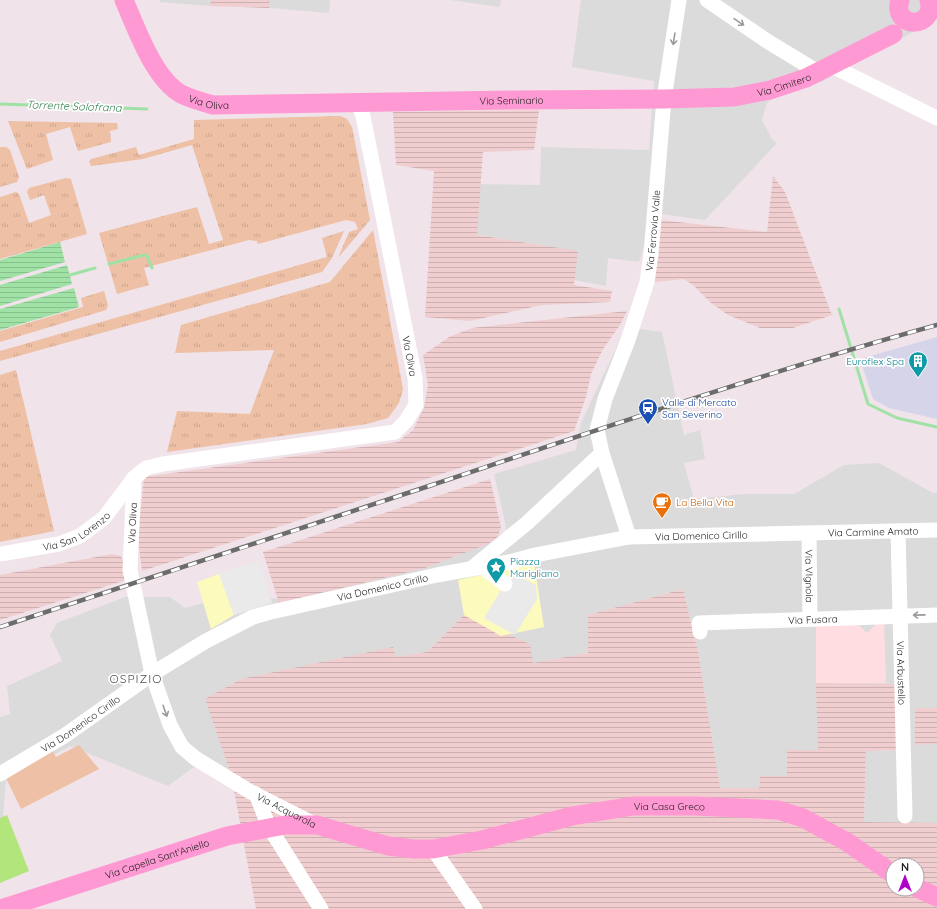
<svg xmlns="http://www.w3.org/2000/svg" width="937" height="909" font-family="Quicksand,sans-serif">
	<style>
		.residential { fill: #dcdbdc }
		.industrial { fill: #d6d4e9 }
		.education { fill: #ffdde1 }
		.farmland { fill: url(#farmland-rules); fill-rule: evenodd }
		.grass { fill: url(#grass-tufts) }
		.park { fill: #fdfabd }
		.garden { fill: #eec0a5 }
		.pitch { fill: #b2e57b }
		.parking { fill: #eaeaea }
		.water { fill: url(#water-rules) }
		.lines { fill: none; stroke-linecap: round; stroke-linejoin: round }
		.stream { stroke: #a0e1a6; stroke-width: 3 }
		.minor { stroke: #fff; stroke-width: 15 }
		.major { stroke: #ff99d3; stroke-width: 19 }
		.rail-casing { stroke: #6c6c6c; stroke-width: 4.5 }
		.rail { stroke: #fff; stroke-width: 3; stroke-dasharray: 9; stroke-linecap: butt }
		.oneway { stroke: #9a9a9a }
		.labels { text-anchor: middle; stroke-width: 3.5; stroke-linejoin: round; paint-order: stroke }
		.street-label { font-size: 10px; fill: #1e1e1e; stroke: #fff }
		.culture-label { font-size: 10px; fill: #0d838f; stroke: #fff; text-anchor: end }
		.transit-label { font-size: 10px; fill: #164399; stroke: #fff; text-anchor: start }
		.food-label { font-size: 10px; fill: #c56008; stroke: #fff; text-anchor: start }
		.water-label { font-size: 11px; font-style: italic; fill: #348451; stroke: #fff }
		.quarter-label { font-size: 12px; letter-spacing: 1px; fill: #515151; stroke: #fff }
	</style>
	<defs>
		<pattern id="farmland-rules" width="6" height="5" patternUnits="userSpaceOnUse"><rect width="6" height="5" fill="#f0cdcf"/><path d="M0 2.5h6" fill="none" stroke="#cdb0b1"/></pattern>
		<pattern id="grass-tufts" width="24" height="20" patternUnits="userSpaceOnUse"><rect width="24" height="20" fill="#eec0a5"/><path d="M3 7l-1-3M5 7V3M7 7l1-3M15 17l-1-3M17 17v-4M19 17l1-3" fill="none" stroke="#cca58e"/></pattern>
		<pattern id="water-rules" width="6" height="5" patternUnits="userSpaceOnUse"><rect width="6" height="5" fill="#a0e1a6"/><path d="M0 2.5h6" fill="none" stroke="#89c18e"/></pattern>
	</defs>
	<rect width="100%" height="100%" fill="#f0e3e9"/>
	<!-- residential -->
	<path class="residential" d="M 160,0 L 211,0 L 210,6 L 159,2 Z
		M 270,0 L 330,0 L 329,13 L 269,8 Z
		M 450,0 L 501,0 L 500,7 Z
		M 581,0 L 937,0 L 937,19 L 821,82 L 775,97 L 767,103 L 762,120 L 772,139 L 777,143 L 705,220 L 654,213 L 639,262 L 608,258 L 606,286 L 568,279 L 573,251 L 468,233 L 471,184 L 540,185 L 541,147 L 649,150 L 654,81 L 572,67 Z
		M 626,327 L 662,332 L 684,435 L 700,430 L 705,459 L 684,463 L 694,499 L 744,494 L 794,494 L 844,465 L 879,463 L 933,493 L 937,493 L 937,708 L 915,709 L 915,745 L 937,744 L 937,823 L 864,822 L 866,751 L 900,750 L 818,751 L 787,776 L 760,776 L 759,788 L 720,788 L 698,652 L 683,589 L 588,615 L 588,653 L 533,663 L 464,615 L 427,652 L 396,657 L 393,647 L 231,774 L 194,767 L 168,786 L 70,746 L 6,781 L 0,854 L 0,717 L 10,714 L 7,686 L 62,661 L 50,635 L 57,623 L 125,597 L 170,597 L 185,608 L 229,596 L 279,599 L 453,558 L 507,531 L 494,474 L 576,450 L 581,423 Z"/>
	<!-- industrial -->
	<path class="industrial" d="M 937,337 L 937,419 L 889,408 L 873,399 L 860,359 Z"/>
	<!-- education -->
	<path class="education" d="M 880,620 L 884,621 L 886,683 L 816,683 L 816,622 L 854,621 L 867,633 Z"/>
	<!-- farmland -->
	<path class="farmland" d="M 211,0 L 270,0 L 269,8 L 210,6 Z
		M 539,110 L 534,150 L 483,152 L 477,235 L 578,251 L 574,285 L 612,291 L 610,302 L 542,305 L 470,321 L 425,317 L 434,171 L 396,165 L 393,112 Z
		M 773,176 L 785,192 L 832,315 L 793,328 L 760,328 L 728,315 L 710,302 L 693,285 L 684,279 L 655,282 L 660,220 L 767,232 Z
		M 627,311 L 620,325 L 603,349 L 591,374 L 586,397 L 574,431 L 142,571 L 138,539 L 144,477 L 398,442 L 413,430 L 424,408 L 428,385 L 423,355 L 449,337 L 472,328 Z
		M 490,479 L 501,527 L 497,539 L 485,545 L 425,568 L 279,603 L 263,552 Z
		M 112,554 L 121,556 L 124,563 L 126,580 L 0,620 L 0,575 Z
		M 683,589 L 698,652 L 720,788 L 759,788 L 760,776 L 787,776 L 787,750 L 818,750 L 816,683 L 899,684 L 900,750 L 866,751 L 864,822 L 937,823 L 937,909 L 256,909 L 231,774 L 205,699 L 241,679 L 393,647 L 396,657 L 427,652 L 464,615 L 530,644 L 533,663 L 588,653 L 588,615 ZM 893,865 L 917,865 L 917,889 L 893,889 Z
		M 915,708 L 937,708 L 937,744 L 915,745 Z"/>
	<!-- grass -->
	<path class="grass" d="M 340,116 L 347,119 L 352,127 L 370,220 L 338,258 L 349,232 L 358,229 L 355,222 L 346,220 L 258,244 L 257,241 L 249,240 L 144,268 L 149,285 L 117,294 L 99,233 L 197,207 L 209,244 L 223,240 L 192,145 L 143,159 L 91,166 L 89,161 L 91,159 L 136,147 L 139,155 L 194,139 L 194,120 Z
		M 8,121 L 117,123 L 118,129 L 110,131 L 111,142 L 78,151 L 70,127 L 46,134 L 53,160 L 27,169 Z
		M 0,147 L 6,147 L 10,150 L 19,177 L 17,182 L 0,187 Z
		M 66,178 L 71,179 L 87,234 L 0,259 L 0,197 L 16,192 L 19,194 L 29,223 L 51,215 L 44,195 L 30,200 L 27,192 L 29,188 Z
		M 373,230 L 403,389 L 399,403 L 388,418 L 367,424 L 167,452 L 177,411 L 250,414 L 274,350 L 175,353 L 181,325 L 330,282 Z
		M 344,231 L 332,258 L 322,272 L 0,361 L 0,351 L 327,257 L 322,238 Z
		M 104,291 L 108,305 L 106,310 L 0,342 L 0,331 L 83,307 L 81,298 Z
		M 16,370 L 54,531 L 0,542 L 0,375 Z"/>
	<!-- park -->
	<path class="park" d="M 534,563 L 544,627 L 501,636 L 464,615 L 458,580 Z
		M 219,574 L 234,615 L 211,629 L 197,582 Z"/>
	<!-- garden -->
	<path class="garden" d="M 79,745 L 99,769 L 21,809 L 6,778 L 51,748 L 56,757 Z"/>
	<!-- pitch -->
	<path class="pitch" d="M 7,815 L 29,871 L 0,883 L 0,818 Z"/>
	<!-- parking -->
	<path class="parking" d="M 258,561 L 272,603 L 234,615 L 219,574 Z
		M 512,572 L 536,585 L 537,599 L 515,635 L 484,618 Z"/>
	<!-- water -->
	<path class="water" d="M 60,242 L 65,262 L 0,281 L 0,260 Z
		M 67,265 L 72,284 L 0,306 L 0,285 Z
		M 74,288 L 79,307 L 0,330 L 0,309 Z"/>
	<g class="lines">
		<!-- stream -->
		<path class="stream" d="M 0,104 L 147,109
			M 109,264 L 144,255 L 147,256 L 152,268
			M 70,275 L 95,268
			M 839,309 L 868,404 L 897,418 L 937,427"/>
		<!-- minor -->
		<g class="minor">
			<path d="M 707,0 L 767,41 L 818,72"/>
			<path d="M 830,65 L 937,118"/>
			<path id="s1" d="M 134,478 L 130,570 L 152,674 L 170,725 L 182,747 L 195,758 L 249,791 L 316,825"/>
			<path id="s2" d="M 898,531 L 905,816"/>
			<path id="s3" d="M 809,533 L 810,619"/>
			<path id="s4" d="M 629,537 L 602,453 L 597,430 L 605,399 L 628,340 L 647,282 L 651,254 L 664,99 L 679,0"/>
			<path id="s5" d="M 0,554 L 59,544 L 80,536 L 104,518 L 134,478 L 146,468 L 163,464 L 395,432 L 406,421 L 416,405 L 415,378 L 363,116 L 358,103"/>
			<path d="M 483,567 L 505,584"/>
			<path d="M 472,568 L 527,523 L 602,453"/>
			<path id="s6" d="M 700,632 L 699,623 L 937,615"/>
			<path id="s7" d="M 0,774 L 64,736 L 152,674 L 206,641 L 253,617 L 271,612 L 437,575 L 509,562 L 535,555 L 629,537 L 937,530"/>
			<path d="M 256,794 L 269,827 L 321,909"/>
			<path d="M 433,849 L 475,909"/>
		</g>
		<!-- major -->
		<g class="major">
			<path id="s8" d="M 124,0 C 136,28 154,79 181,94 C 191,99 202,102 213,105 L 511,100 L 664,99 L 734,97 L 770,90 L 806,78 L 893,34"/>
			<path d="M 900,0 C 891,30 937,29 929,0"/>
			<path d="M 917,888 L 937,897"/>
			<path id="s9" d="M 1,909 L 227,836 L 285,825 L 317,825 L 388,846 L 414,849 L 433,849 L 482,840 L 572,816 L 633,806 L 695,806 L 778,810 L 803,818 L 847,842 L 893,874"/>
		</g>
		<defs>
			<path id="rail" d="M 0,627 C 144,580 288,533 432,485 C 600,429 767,372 937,325"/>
		</defs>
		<!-- rail casing -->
		<use href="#rail" class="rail-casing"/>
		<!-- rail -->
		<use href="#rail" class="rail"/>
	</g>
	<!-- one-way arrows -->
	<defs><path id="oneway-shaft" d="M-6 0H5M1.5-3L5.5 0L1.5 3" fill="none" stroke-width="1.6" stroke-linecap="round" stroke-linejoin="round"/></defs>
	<g class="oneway">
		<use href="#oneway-shaft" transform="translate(739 22) rotate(34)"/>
		<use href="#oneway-shaft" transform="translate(674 39) rotate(99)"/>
		<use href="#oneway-shaft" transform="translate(919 615) rotate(179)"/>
		<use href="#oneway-shaft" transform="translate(165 711) rotate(71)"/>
	</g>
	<!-- icons -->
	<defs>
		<symbol id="building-pin" viewBox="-11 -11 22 30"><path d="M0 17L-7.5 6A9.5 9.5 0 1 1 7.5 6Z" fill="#0f9aa8" stroke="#fff"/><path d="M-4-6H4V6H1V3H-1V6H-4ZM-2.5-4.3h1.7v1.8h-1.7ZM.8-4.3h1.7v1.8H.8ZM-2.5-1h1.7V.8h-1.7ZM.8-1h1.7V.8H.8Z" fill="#fff"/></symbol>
		<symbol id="station-pin" viewBox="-11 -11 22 30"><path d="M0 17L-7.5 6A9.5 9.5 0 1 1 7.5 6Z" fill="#1a4fb4" stroke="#fff"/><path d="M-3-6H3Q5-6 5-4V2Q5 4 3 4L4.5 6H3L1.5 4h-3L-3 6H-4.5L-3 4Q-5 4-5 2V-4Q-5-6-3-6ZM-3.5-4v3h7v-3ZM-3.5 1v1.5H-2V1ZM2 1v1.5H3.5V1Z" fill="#fff"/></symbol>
		<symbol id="cafe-pin" viewBox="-11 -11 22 30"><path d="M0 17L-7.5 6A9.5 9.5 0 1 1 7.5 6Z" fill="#e8710a" stroke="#fff"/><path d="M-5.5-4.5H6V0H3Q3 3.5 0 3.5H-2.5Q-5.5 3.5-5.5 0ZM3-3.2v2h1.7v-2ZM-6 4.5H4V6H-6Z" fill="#fff"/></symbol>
		<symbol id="sight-pin" viewBox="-11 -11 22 30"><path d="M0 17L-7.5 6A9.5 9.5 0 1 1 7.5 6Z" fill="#0f9aa8" stroke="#fff"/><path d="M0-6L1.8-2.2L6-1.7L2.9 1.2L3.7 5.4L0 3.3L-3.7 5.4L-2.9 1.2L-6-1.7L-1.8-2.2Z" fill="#fff"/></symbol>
	</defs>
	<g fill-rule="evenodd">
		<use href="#building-pin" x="907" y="350" width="22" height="30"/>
		<use href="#station-pin" x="637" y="397" width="22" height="30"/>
		<use href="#cafe-pin" x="651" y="491" width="22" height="30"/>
		<use href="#sight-pin" x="485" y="556" width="22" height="30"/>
	</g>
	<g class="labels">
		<!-- street labels -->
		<g class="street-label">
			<text dy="4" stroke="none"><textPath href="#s8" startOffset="718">Via Cimitero</textPath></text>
			<text dy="4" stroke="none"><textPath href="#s8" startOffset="141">Via Oliva</textPath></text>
			<text dy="4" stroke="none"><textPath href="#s8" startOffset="444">Via Seminario</textPath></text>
			<text dy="4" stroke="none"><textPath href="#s4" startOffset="320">Via Ferrovia Valle</textPath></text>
			<text transform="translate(410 356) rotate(79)" y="4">Via Oliva</text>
			<text transform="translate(132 523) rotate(-87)" y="4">Via Oliva</text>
			<text dy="4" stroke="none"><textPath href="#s5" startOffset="81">Via San Lorenzo</textPath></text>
			<text dy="4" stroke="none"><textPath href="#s7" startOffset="927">Via Carmine Amato</textPath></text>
			<text dy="4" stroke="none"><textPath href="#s7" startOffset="755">Via Domenico Cirillo</textPath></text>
			<text dy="4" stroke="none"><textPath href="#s3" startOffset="43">Via VIgnola</textPath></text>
			<text dy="4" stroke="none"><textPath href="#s7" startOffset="431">Via Domenico Cirillo</textPath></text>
			<text dy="4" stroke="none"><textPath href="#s6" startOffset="123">Via Fusara</textPath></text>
			<text dy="4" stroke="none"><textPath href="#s2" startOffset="142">Via Arbustello</textPath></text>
			<text dy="4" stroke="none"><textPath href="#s7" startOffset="95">Via Domenico Cirillo</textPath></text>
			<text dy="4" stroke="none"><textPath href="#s9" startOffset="689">Via Casa Greco</textPath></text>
			<text dy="4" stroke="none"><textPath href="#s1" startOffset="400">Via Acquarola</textPath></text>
			<text dy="4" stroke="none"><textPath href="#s9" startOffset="164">Via Capella Sant'Aniello</textPath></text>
		</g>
		<!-- culture labels -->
		<g class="culture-label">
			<text x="904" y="365">Euroflex Spa</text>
			<text x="510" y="565" text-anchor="start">Piazza<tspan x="510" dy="12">Marigliano</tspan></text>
		</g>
		<!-- transit labels -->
		<g class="transit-label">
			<text x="662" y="406">Valle di Mercato<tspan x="662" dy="12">San Severino</tspan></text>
		</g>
		<!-- food labels -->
		<g class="food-label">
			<text x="676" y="506">La Bella Vita</text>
		</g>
		<!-- water labels -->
		<g class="water-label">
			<text transform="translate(74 106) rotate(2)" y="4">Torrente Solofrana</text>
		</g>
		<!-- quarter labels -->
		<g class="quarter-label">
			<text x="136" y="683">OSPIZIO</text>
		</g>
	</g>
	<!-- north arrow -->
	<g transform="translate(905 877)"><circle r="19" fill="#ffffff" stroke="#a5a5a5"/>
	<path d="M0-3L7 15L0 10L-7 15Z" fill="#b100cc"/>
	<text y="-6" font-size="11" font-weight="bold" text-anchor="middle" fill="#1e1e1e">N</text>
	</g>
</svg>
